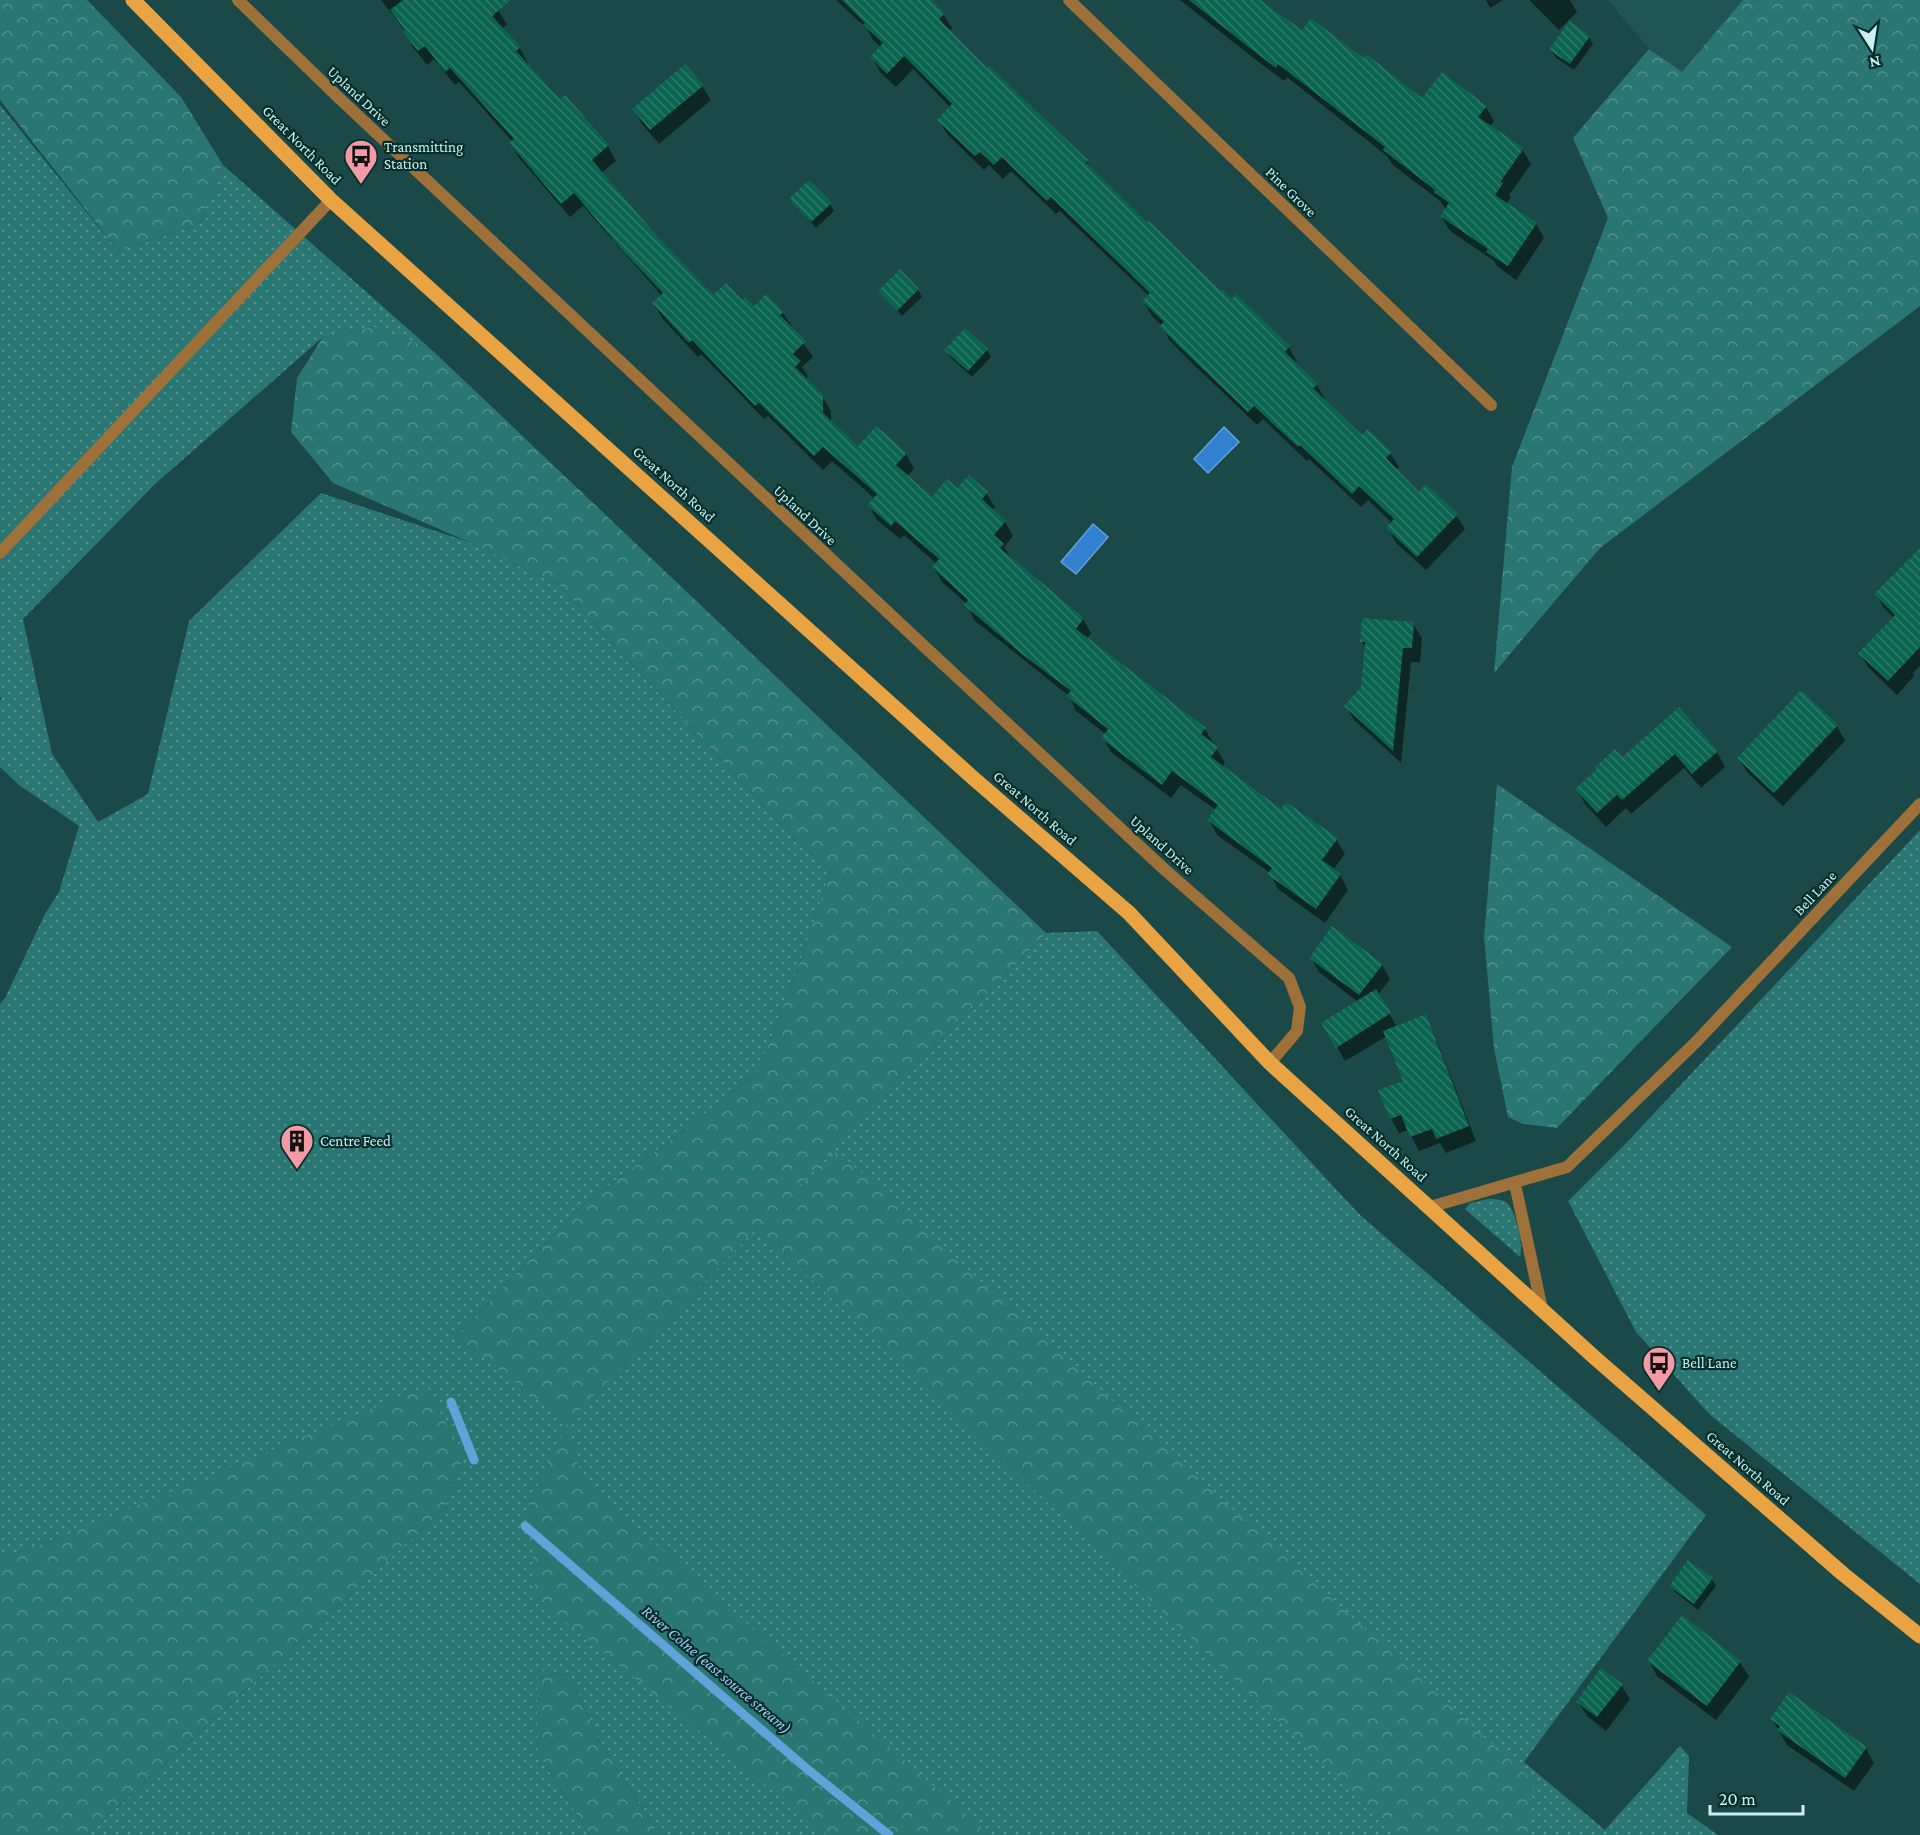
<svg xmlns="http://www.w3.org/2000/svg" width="1920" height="1835" font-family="'Crimson Pro',serif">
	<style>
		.built { fill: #1f5653 }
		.grass { fill: url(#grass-dots) }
		.forest { fill: url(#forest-crowns) }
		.water { fill: #3181d0; stroke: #5fa3d9; stroke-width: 1.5 }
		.shadow { fill: #0007 }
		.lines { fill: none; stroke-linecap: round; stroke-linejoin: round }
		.stream { stroke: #5fa3d9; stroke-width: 9 }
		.building { fill: url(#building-back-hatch) }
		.street { stroke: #9d7139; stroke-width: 12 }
		.primary { stroke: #eaa343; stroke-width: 15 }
		.labels { text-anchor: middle; stroke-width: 4.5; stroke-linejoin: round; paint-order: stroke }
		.street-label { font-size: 15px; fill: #c9f2ef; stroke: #062e2c }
		.poi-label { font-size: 15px; fill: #c9f2ef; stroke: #062e2c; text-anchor: start }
		.water-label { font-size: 16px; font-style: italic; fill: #a6caf3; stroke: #062e2c }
	</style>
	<defs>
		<pattern id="grass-dots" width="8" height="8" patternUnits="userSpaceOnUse" patternTransform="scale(1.5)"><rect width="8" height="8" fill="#297673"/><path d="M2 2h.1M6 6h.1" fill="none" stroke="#51918e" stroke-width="1.8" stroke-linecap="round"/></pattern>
		<pattern id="forest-crowns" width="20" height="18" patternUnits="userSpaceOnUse" patternTransform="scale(1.5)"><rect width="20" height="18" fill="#297673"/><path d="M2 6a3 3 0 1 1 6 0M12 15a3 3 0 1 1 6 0" fill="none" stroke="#51918e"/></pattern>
		<pattern id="building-back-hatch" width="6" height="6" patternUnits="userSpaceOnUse" patternTransform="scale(1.5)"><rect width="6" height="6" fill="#0a644f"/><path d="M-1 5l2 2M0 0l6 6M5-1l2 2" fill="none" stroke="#2c7b69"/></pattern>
	</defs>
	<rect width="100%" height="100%" fill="#1a4947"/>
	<!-- built -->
	<path class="built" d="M 1608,0 L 1743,0 L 1682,72 L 1649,49 Z"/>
	<!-- grass -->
	<path class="grass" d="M 0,105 L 118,251 L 200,223 L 223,165 L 432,350 L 374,327 L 323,337 L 155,484 L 23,619 L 52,754 L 98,822 L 148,794 L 189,621 L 321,493 L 469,542 L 560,586 L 797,842 L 831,870 L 799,965 L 758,1072 L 686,1129 L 585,1203 L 455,1337 L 568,1421 L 1046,933 L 1097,931 L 1359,1214 L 1706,1515 L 1524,1762 L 1605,1830 L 1680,1746 L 1689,1756 L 1687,1813 L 1718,1835 L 659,1835 L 598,1739 L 570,1675 L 537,1670 L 537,1752 L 590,1835 L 87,1835 L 445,1508 L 463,1458 L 61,1537 L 0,1559 L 0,1004 L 5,998 L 45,914 L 59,892 L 79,826 L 19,785 L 0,767 L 0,700 L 2,698 L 0,697 Z
		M 1920,830 L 1920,1584 L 1709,1414 L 1636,1332 L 1568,1201 L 1630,1139 Z
		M 1488,1199 C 1495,1199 1501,1199 1507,1203 C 1516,1211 1524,1246 1520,1257 L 1465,1209 L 1470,1203 Z"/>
	<!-- forest -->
	<path class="forest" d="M 0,0 L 87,0 L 181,97 L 223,165 L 200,223 L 118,251 L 0,100 Z
		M 1743,0 L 1920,0 L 1920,306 L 1600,548 L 1494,673 L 1512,467 L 1608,218 L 1573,138 L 1649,49 L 1682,72 Z
		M 374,327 L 432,350 L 1046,933 L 781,1204 L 837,1151 L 1534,1782 L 1528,1835 L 1399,1835 L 757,1228 L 568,1422 L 582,1480 L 990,1835 L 827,1835 L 536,1598 L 529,1503 L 568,1422 L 455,1337 L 585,1203 L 686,1129 L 758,1072 L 799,965 L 831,870 L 797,842 L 560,586 L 469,542 L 333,483 L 291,432 L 297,378 L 323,337 Z
		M 1497,784 L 1732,947 L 1557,1128 L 1523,1124 L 1508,1117 L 1494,1048 L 1484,937 Z
		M 427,1386 L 463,1458 L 445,1508 L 87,1835 L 0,1835 L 0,1559 L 61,1537 Z
		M 537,1670 L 570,1675 L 598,1739 L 659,1835 L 590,1835 L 537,1752 Z"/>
	<!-- water -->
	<path class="water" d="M 1224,427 L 1239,442 L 1208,473 L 1194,459 Z
		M 1093,524 L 1108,537 L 1076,574 L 1061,562 Z"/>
	<!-- shadow -->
	<path class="shadow" d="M 381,0 L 492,0 L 507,24 L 502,29 L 520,48 L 528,63 L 526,64 L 560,101 L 565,97 L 608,146 L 616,161 L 601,173 L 655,236 L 713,297 L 742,303 L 754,308 L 783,313 L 813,357 L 802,367 L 808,377 L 805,379 L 822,396 L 831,411 L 831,422 L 858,449 L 906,454 L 914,469 L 907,476 L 932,499 L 957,490 L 986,493 L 995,507 L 992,510 L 1005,522 L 1013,536 L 1004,547 L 1011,558 L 1083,619 L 1091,633 L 1087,639 L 1205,729 L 1225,763 L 1222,767 L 1282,811 L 1336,839 L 1345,854 L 1333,870 L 1340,875 L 1348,890 L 1325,923 L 1278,889 L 1270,873 L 1217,835 L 1209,820 L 1216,810 L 1181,785 L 1171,798 L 1111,752 L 1103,738 L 1106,734 L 1076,711 L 1069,696 L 974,620 L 967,604 L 942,582 L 934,568 L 937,564 L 904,535 L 900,539 L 877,520 L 869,505 L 875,499 L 832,461 L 823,470 L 768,416 L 764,419 L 701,354 L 698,357 L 662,318 L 654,304 L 662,296 L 583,206 L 570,217 L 519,158 L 511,144 L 513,142 L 459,82 L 455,85 L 434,59 L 427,65 L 413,47 L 406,32 Z
		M 836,0 L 929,0 L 943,14 L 952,28 L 949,31 L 987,70 L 1086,160 L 1093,173 L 1221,293 L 1289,347 L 1297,362 L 1295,364 L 1317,385 L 1325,399 L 1324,401 L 1362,437 L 1390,453 L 1399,467 L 1396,470 L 1420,494 L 1456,515 L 1465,529 L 1426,570 L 1396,543 L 1388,528 L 1392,523 L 1368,500 L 1361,507 L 1309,459 L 1307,461 L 1263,419 L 1257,425 L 1192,363 L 1170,341 L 1162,326 L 1152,316 L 1144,302 L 1149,296 L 1060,211 L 1056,214 L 1011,171 L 1003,179 L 989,165 L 984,170 L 947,134 L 939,120 L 951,108 L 913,69 L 896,87 L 880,72 L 872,57 L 881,47 L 873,40 L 867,29 Z
		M 1180,0 L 1259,0 L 1302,32 L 1363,60 L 1422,101 L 1486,107 L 1494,121 L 1490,127 L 1522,149 L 1531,164 L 1509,195 L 1511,198 L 1506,204 L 1536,224 L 1544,238 L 1516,280 L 1497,266 L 1493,260 L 1450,231 L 1441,216 L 1446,209 L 1440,201 L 1393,165 L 1387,156 L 1287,77 L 1284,81 L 1256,60 Z
		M 1486,0 L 1503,0 L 1490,8 Z
		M 1529,0 L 1570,0 L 1577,12 L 1559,30 Z
		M 1589,37 L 1593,44 L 1574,70 L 1555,57 L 1551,50 Z
		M 702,86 L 711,100 L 659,144 L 642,124 L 634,109 Z
		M 791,199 L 830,204 L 834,211 L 816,228 Z
		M 918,290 L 922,297 L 902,316 L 880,291 Z
		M 946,350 L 987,350 L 991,357 L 972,377 L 950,357 Z
		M 1920,550 L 1920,666 L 1913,673 L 1914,676 L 1897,695 L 1868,667 L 1860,653 L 1894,618 L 1884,608 L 1876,594 Z
		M 1413,624 L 1422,638 L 1420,662 L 1411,662 L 1401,763 L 1354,720 L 1346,706 L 1362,688 L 1366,649 L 1362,642 Z
		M 1679,709 L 1717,752 L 1725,767 L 1701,788 L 1684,768 L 1631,814 L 1626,808 L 1606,827 L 1585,804 L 1577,789 L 1598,770 L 1622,759 Z
		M 1837,726 L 1845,741 L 1783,806 L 1747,772 L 1739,758 Z
		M 1311,958 L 1382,965 L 1390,979 L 1378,995 L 1397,1027 L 1425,1016 L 1433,1031 L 1476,1141 L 1446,1153 L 1440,1143 L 1419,1151 L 1408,1130 L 1399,1133 L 1391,1119 L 1380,1091 L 1405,1082 L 1387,1036 L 1345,1061 L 1323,1023 L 1358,1002 L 1319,972 Z
		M 1712,1579 L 1716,1586 L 1698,1610 L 1675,1592 L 1671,1586 Z
		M 1682,1618 L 1740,1662 L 1749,1677 L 1716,1720 L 1657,1676 L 1649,1661 Z
		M 1621,1685 L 1630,1699 L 1606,1731 L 1587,1716 L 1578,1702 Z
		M 1772,1719 L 1866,1748 L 1874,1763 L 1854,1791 L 1787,1745 Z"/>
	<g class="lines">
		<!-- stream -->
		<path class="stream" d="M 451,1402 L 474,1460
			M 525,1526 L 806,1768 L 889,1835"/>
	</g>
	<!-- building -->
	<path class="building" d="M 403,0 L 511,0 L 492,16 L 521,47 L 516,51 L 560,99 L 565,95 L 609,145 L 592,160 L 656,235 L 713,295 L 726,283 L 742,300 L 745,297 L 754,306 L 766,294 L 784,312 L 780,315 L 806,341 L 793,354 L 801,361 L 795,367 L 823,395 L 823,413 L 858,446 L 876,426 L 907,453 L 896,465 L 932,497 L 947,479 L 957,488 L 969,475 L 988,492 L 982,499 L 1006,521 L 994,535 L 1004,544 L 1000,548 L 1084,618 L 1076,629 L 1206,728 L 1201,734 L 1218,747 L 1211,757 L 1281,809 L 1286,802 L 1338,838 L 1322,860 L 1341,874 L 1316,909 L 1267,874 L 1272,868 L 1207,820 L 1218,805 L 1172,771 L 1162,785 L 1101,738 L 1108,729 L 1066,696 L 1071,691 L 1023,655 L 964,605 L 968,600 L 932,567 L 939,559 L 895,521 L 891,526 L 867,505 L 877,494 L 823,447 L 814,456 L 759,403 L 755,406 L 692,340 L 689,343 L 652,303 L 663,293 L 623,251 L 574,193 L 561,204 L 509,143 L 514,139 L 450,68 L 445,72 L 425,46 L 418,51 L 403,32 L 405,30 L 390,10 Z
		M 842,0 L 931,0 L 945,13 L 939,19 L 987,68 L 989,66 L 1088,160 L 1085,162 L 1147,222 L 1149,221 L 1221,291 L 1223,290 L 1232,299 L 1236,294 L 1290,346 L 1285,352 L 1318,384 L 1313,388 L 1362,435 L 1367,429 L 1392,452 L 1386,458 L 1419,492 L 1426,484 L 1458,514 L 1417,557 L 1386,528 L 1394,519 L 1359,486 L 1352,494 L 1300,445 L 1298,447 L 1254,406 L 1248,412 L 1182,349 L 1159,326 L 1164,322 L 1142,301 L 1150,293 L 1051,197 L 1047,201 L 1002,157 L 994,165 L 980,152 L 975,156 L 937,120 L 952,104 L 904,56 L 887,74 L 870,57 L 883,43 L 863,25 L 865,23 Z
		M 1189,0 L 1260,0 L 1302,30 L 1311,18 L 1363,58 L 1366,54 L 1422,98 L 1442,72 L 1487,106 L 1478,117 L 1524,148 L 1501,181 L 1503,183 L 1495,195 L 1537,223 L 1508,266 L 1486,252 L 1488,249 L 1440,216 L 1449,203 L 1434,192 L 1435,190 L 1383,150 L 1385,147 L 1278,64 L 1276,68 L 1246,45 Z
		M 1569,21 L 1590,36 L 1570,64 L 1549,50 Z
		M 685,64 L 704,85 L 650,130 L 632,109 Z
		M 809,180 L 832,203 L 811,222 L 789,199 Z
		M 900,269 L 919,289 L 897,311 L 878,291 Z
		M 965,328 L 988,349 L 968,371 L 944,350 Z
		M 1920,548 L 1920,647 L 1888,681 L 1858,653 L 1895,615 L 1874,594 Z
		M 1362,618 L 1414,622 L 1412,648 L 1403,648 L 1393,751 L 1344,706 L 1361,687 L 1365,642 L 1360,642 Z
		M 1801,690 L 1838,725 L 1774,793 L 1737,758 Z
		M 1679,707 L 1718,751 L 1692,774 L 1675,754 L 1622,800 L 1617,795 L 1597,813 L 1575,789 L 1597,769 L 1595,767 L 1615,749 L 1622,757 Z
		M 1332,926 L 1383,964 L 1359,995 L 1309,958 Z
		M 1376,989 L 1391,1013 L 1336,1048 L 1321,1023 Z
		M 1426,1014 L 1469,1126 L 1436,1139 L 1432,1129 L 1410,1137 L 1401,1115 L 1390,1119 L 1378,1090 L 1403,1081 L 1383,1031 Z
		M 1688,1560 L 1713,1578 L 1694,1604 L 1669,1586 Z
		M 1682,1615 L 1741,1661 L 1707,1706 L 1647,1661 Z
		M 1601,1668 L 1623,1684 L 1597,1717 L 1576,1702 Z
		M 1789,1692 L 1867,1747 L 1845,1778 L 1777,1730 L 1780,1726 L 1770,1719 Z"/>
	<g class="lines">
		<!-- street -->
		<path class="street" d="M 238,0 L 339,98 L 926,648 L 1164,869 L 1289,978 L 1300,1007 L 1297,1031 L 1270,1063
			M 1069,0 L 1491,405
			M 0,553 L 331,200
			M 1515,1184 L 1542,1309
			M 1430,1207 L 1567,1167 L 1696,1042 L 1920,804"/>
		<!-- primary -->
		<path class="primary" d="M 133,0 L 331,200 L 972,777 L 1129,913 L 1270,1063 L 1594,1357 L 1843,1574 L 1920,1636"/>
	</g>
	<!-- icons -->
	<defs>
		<symbol id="bus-pin" viewBox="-11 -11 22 30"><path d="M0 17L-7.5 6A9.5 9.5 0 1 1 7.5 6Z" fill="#f49aa6" stroke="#062e2c"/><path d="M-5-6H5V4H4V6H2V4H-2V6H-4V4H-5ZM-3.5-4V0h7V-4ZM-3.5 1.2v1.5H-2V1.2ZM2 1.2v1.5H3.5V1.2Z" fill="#111"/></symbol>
		<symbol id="building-pin" viewBox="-11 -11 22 30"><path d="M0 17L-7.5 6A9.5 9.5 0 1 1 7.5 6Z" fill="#f49aa6" stroke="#062e2c"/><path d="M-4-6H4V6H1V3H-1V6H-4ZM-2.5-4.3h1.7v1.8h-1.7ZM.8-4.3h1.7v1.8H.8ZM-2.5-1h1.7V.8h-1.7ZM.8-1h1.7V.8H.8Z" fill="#111"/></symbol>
	</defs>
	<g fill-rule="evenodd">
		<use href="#bus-pin" x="342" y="137" width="38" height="52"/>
		<use href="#building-pin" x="278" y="1122" width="38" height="52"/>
		<use href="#bus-pin" x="1640" y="1344" width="38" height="52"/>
	</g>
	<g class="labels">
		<!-- street labels -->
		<g class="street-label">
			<text transform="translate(359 96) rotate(43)" y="5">Upland Drive</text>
			<text transform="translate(302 145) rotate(45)" y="5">Great North Road</text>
			<text transform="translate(1291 192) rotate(44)" y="5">Pine Grove</text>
			<text transform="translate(674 484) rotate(42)" y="5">Great North Road</text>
			<text transform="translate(805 515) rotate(43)" y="5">Upland Drive</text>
			<text transform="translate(1035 808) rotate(41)" y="5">Great North Road</text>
			<text transform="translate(1162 845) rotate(42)" y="5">Upland Drive</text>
			<text transform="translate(1815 893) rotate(-47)" y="5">Bell Lane</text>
			<text transform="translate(1386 1144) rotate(42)" y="5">Great North Road</text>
			<text transform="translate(1748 1468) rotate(41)" y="5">Great North Road</text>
		</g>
		<!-- poi labels -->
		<g class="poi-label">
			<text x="384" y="152">Transmitting<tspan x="384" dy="17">Station</tspan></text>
			<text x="320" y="1146">Centre Feed</text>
			<text x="1682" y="1368">Bell Lane</text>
		</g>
		<!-- water labels -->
		<g class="water-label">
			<text transform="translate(717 1669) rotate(40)" y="6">River Colne (east source stream)</text>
		</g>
	</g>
	<!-- north arrow -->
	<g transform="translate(1872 48) rotate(168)" stroke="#062e2c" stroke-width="4.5" paint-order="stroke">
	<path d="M0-4.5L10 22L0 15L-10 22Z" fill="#c9f2ef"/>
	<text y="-9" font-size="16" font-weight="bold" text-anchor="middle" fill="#c9f2ef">N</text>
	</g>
	<!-- scale -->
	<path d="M1710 1805v9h93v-9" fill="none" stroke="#c9f2ef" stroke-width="3"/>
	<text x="1719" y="1805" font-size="18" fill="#c9f2ef" stroke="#062e2c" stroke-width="4.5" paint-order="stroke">20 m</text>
</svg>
